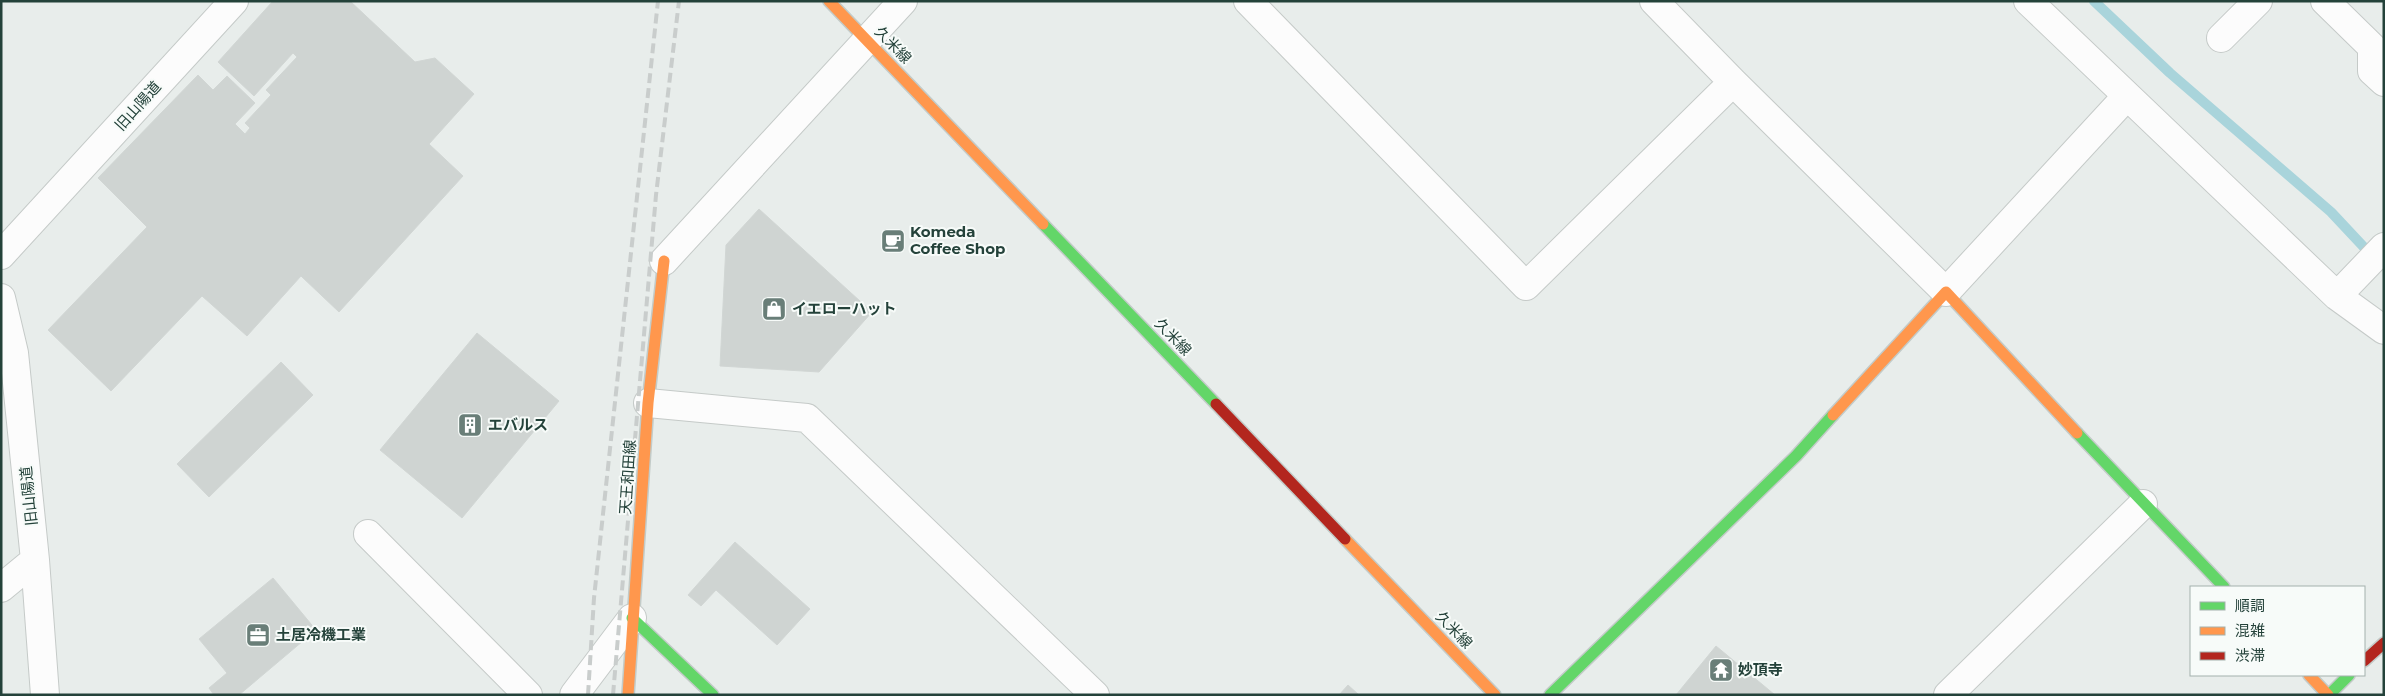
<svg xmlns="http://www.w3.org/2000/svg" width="2385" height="696" font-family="Montserrat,'Noto Sans JP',sans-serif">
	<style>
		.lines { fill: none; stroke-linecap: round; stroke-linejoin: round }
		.stream { stroke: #a9d4db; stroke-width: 10 }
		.building { fill: #cfd4d2; stroke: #d1d6d4 }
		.street-casing { stroke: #c5cac8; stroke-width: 30 }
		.fast-casing { stroke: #c3cbc8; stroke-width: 14 }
		.slow-casing { stroke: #c3cbc8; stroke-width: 14 }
		.jam-casing { stroke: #c3cbc8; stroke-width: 14 }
		.street { stroke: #fcfcfc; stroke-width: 28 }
		.fast { stroke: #63d668; stroke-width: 11 }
		.slow { stroke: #ff974d; stroke-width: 11 }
		.jam { stroke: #b3261e; stroke-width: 11 }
		.rail { stroke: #c9cdcc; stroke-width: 4; stroke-dasharray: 10 5; stroke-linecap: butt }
		.labels { text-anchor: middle; stroke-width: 4; stroke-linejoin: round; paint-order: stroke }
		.street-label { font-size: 15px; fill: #24423a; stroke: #f7fbf9 }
		.poi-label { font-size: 15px; font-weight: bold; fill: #24423a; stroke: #f7fbf9; text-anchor: start }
	</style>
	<rect width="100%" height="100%" fill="#e8edeb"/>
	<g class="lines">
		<!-- stream -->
		<path class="stream" d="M 2094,1 L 2170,73 L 2331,212 L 2374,258"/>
	</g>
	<!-- building -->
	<path class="building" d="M 273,1 L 350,1 L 415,62 L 435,58 L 474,94 L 429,144 L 463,176 L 339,312 L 301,276 L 247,336 L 202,296 L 111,391 L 48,330 L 147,227 L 98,178 L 198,75 L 213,90 L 227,76 L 255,103 L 235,124 L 245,134 L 250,128 L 245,123 L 271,95 L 266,90 L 297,57 L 293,53 L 254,96 L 218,62 Z
		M 759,209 L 872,312 L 819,372 L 720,366 L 726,245 Z
		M 477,333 L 559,401 L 462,518 L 380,450 Z
		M 281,362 L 313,395 L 209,497 L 177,464 Z
		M 735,542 L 810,609 L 777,645 L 716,590 L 701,606 L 688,595 Z
		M 273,578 L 316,630 L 239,695 L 214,695 L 209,688 L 227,673 L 199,639 Z
		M 1716,646 L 1775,695 L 1676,695 Z
		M 1348,685 L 1359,695 L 1339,695 Z"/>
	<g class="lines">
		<defs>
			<path id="street" d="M 1248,1 L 1526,286 L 1733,82
				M 1654,1 L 1733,82 L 1946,292 L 2126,97
				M 2028,1 L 2337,296 L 2384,330
				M 2325,1 L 2372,47 L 2372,71 L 2384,82
				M 2221,38 L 2258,1
				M 1,255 L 234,1
				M 664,261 L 903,1
				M 2337,296 L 2384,247
				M 1,298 L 14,353 L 35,560 L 45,695
				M 648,403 L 807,418 L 1095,695
				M 368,534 L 528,695
				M 1,588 L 35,560
				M 574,695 L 632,618
				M 1948,695 L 2143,504"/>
			<path id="fast" d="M 1043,224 L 1216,404
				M 2077,433 L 2224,587
				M 632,618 L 713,695
				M 1550,695 L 1796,456 L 1833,415
				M 2329,695 L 2349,675"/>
			<path id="slow" d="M 829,1 L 1043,224
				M 1833,415 L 1946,292 L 2077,433
				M 1345,539 L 1495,695
				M 2309,675 L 2328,695
				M 628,695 L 648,403 L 664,261"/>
			<path id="jam" d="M 1216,404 L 1345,539
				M 2364,661 L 2384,643"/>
		</defs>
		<!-- street casing -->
		<use href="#street" class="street-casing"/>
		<!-- fast casing -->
		<use href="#fast" class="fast-casing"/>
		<!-- slow casing -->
		<use href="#slow" class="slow-casing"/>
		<!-- jam casing -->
		<use href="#jam" class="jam-casing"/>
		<!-- street -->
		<use href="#street" class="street"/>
		<!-- fast -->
		<use href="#fast" class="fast"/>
		<!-- slow -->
		<use href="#slow" class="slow"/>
		<!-- jam -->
		<use href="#jam" class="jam"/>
		<!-- rail -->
		<path class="rail" d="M 588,695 L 594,598 L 658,1
			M 613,695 L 656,195 L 679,1"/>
	</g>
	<!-- icons -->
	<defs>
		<symbol id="cafe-square" viewBox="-11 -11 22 22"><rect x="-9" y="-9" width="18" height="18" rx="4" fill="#697e78" stroke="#f7fbf9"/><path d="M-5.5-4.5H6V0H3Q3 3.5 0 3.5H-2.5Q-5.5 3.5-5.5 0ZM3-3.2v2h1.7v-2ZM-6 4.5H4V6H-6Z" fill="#fff"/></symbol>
		<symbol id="shop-square" viewBox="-11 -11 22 22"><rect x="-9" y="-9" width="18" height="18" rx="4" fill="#697e78" stroke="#f7fbf9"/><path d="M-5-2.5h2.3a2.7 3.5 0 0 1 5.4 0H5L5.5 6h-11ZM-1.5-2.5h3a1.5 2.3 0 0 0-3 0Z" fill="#fff"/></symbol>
		<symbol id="building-square" viewBox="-11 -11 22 22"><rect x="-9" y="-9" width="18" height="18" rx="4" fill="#697e78" stroke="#f7fbf9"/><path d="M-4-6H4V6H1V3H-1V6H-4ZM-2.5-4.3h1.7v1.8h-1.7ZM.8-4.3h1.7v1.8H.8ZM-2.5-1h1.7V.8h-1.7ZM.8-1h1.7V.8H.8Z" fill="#fff"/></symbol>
		<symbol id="office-square" viewBox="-11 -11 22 22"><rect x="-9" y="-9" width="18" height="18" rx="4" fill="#697e78" stroke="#f7fbf9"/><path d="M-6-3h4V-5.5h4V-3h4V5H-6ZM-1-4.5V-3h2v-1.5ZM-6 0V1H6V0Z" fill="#fff"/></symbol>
		<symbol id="temple-square" viewBox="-11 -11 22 22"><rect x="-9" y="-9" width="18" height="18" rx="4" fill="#697e78" stroke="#f7fbf9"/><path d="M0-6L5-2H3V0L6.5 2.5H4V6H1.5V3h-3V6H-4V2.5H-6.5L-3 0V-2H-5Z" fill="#fff"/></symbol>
	</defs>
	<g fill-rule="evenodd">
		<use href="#cafe-square" x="879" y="227" width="28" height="28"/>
		<use href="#shop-square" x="760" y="295" width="28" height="28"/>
		<use href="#building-square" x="456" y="411" width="28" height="28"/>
		<use href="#office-square" x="244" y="621" width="28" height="28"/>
		<use href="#temple-square" x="1707" y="656" width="28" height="28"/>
	</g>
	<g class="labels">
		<!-- street labels -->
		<g class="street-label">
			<text transform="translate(893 45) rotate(46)" y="5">久米線</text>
			<text transform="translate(138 106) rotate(-48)" y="5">旧山陽道</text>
			<text transform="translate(1173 337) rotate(46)" y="5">久米線</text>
			<text transform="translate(628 477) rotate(-86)" y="5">天王和田線</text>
			<text transform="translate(29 496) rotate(-96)" y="5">旧山陽道</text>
			<text transform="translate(1454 630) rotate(46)" y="5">久米線</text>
		</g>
		<!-- poi labels -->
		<g class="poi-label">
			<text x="910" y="237">Komeda<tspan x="910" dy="17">Coffee Shop</tspan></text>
			<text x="792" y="314">イエローハット</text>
			<text x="488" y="430">エバルス</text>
			<text x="276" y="640">土居冷機工業</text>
			<text x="1738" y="675">妙頂寺</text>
		</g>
	</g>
	<!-- border -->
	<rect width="2385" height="696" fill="none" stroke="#24423a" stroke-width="5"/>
	<!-- legend -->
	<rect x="2190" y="586" width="175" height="90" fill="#f7fbf9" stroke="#a3b1ad"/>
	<rect x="2200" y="602" width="25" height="8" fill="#63d668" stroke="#a3b1ad"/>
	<text x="2235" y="611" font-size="15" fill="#24423a">順調</text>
	<rect x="2200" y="627" width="25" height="8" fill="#ff974d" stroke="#a3b1ad"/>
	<text x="2235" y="636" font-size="15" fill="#24423a">混雑</text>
	<rect x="2200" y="652" width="25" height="8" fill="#b3261e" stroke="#a3b1ad"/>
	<text x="2235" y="661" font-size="15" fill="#24423a">渋滞</text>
</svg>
